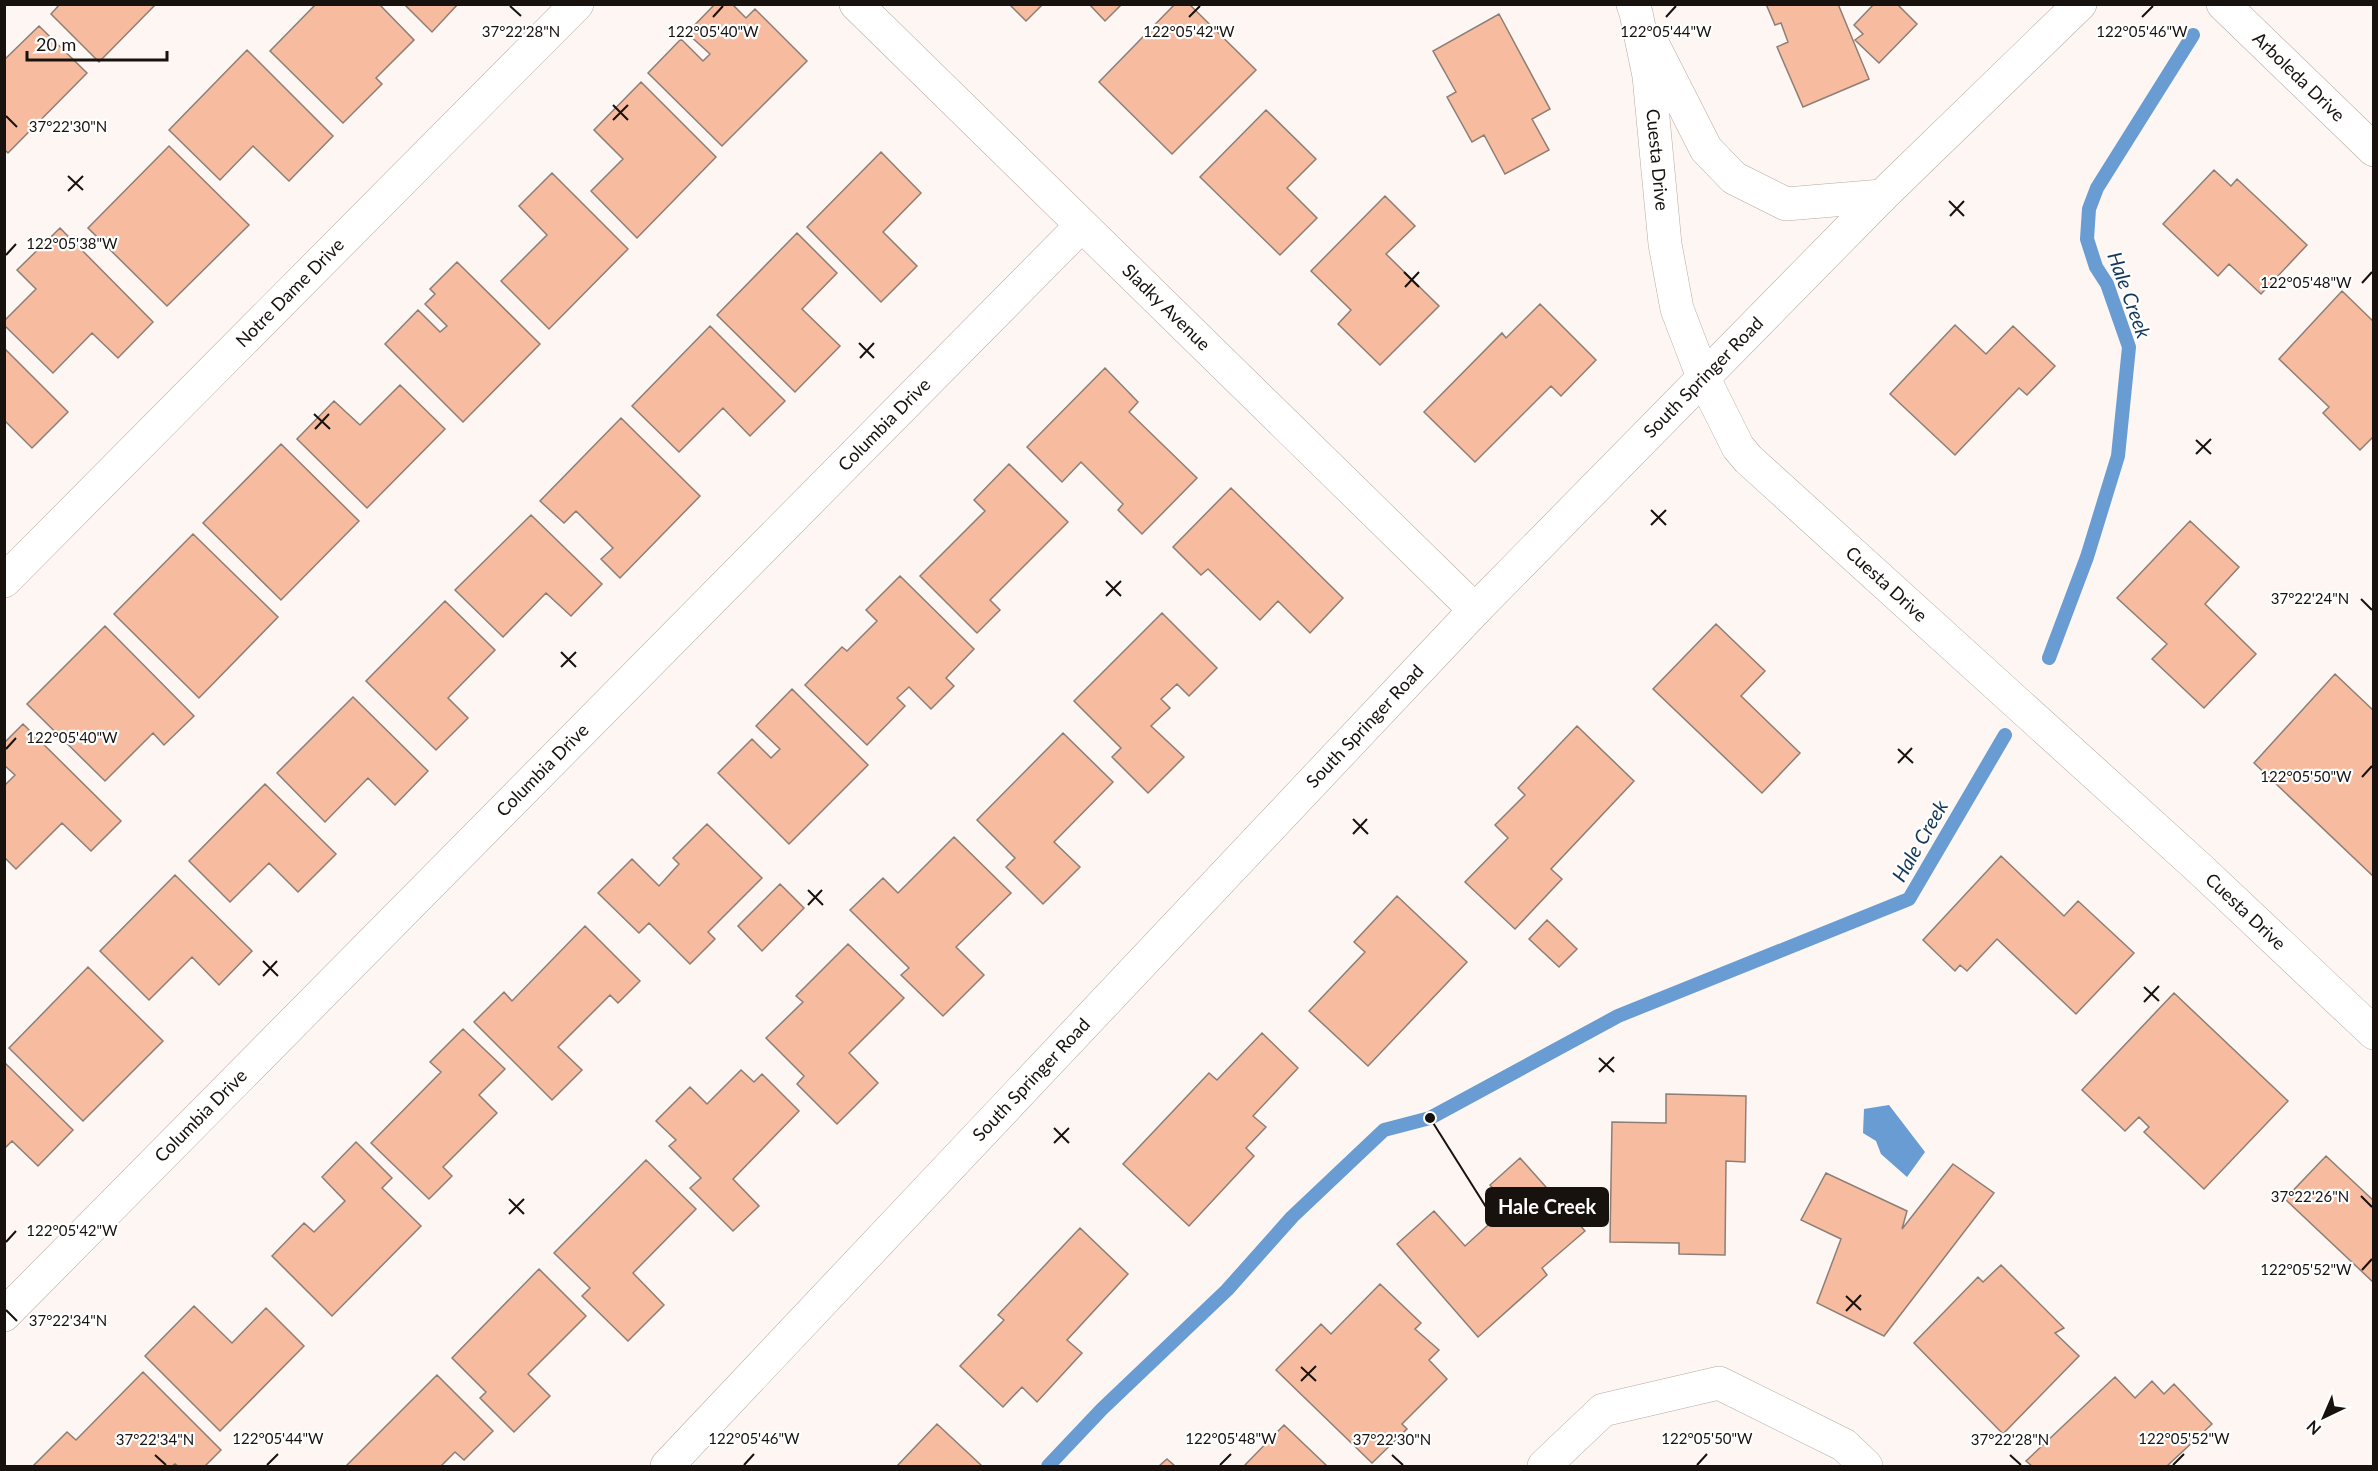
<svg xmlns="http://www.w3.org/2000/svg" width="2378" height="1471" font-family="Lato,sans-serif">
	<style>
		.water { fill: #689cd3 }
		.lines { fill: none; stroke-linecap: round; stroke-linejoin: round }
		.stream { stroke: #689cd3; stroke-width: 14 }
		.building { fill: #f7bc9f; stroke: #8d7e76; stroke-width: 1.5 }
		.minor-casing { stroke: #b9a9a1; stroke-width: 34 }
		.minor { stroke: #fff; stroke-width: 33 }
		.ticks { fill: none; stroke: #18120f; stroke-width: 2 }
		.labels { text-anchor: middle; stroke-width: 4.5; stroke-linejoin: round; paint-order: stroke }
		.street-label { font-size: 18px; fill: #18120f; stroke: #fff }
		.water-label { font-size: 20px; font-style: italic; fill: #11375b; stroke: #fff }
		.ticks-label { font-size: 15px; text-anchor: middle; fill: #18120f; stroke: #fff; stroke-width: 4.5; stroke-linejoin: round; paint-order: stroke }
		.leader { fill: none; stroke: #18120f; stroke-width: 2 }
		.callout-dot { fill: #18120f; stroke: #fff; stroke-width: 2 }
		.callout { fill: #18120f; stroke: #18120f; stroke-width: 2 }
		.callout-label { font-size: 20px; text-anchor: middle; font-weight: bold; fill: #fff }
	</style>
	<rect width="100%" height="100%" fill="#fdf6f2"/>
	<!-- water -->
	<path class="water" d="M 1889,1105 L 1925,1152 L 1907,1177 L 1881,1154 L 1876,1141 L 1863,1133 L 1864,1109 Z"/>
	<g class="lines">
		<!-- stream -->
		<path class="stream" d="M 2049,658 L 2087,557 L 2118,456 L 2129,347 L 2107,284 L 2096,267 L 2087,239 L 2089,209 L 2097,188 L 2193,35
			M 1048,1466 L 1102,1409 L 1227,1290 L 1292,1217 L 1384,1130 L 1430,1118 L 1618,1016 L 1909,899 L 2005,735"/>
	</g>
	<!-- building -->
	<path class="building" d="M 60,4 L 156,4 L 99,62 L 51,14 Z
		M 316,4 L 379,4 L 414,40 L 376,78 L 382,84 L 343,123 L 270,51 Z
		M 404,4 L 458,4 L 432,32 Z
		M 715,4 L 732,4 L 746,18 L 755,9 L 807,61 L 722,146 L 648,73 L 681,39 L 703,61 L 710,54 L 687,33 Z
		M 1009,4 L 1043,4 L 1026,21 Z
		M 1089,4 L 1122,4 L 1105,21 Z
		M 1175,4 L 1189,4 L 1256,70 L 1172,154 L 1099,82 Z
		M 1766,4 L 1838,4 L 1869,79 L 1803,107 L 1777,47 L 1788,42 L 1781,23 L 1775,25 Z
		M 1874,4 L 1897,4 L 1917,24 L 1879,63 L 1855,40 L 1863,34 L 1854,25 Z
		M 1499,14 L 1550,109 L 1532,119 L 1549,150 L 1505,174 L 1484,135 L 1472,142 L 1447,97 L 1456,92 L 1433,51 Z
		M 39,26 L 87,73 L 8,153 L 4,149 L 4,60 Z
		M 247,50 L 333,136 L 289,181 L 253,146 L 220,180 L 169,130 Z
		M 641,82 L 716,157 L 637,238 L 591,191 L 623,159 L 594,130 Z
		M 1266,110 L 1316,159 L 1287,188 L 1317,218 L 1280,255 L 1200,177 Z
		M 169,146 L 249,225 L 167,306 L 88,228 Z
		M 881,152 L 921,193 L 883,232 L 917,266 L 881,302 L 807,227 Z
		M 2214,170 L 2231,186 L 2237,179 L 2307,245 L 2261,294 L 2229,264 L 2218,276 L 2163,224 Z
		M 552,173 L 628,249 L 549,329 L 501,281 L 547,235 L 519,206 Z
		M 1385,196 L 1415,226 L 1386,254 L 1439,306 L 1380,365 L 1338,324 L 1351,310 L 1311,271 Z
		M 60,228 L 153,322 L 118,358 L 92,333 L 53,373 L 4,325 L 4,321 L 36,289 L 17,270 Z
		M 797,233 L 837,273 L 802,309 L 840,346 L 795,392 L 717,315 Z
		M 457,262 L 540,344 L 463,422 L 385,344 L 418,310 L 440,332 L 447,326 L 425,304 L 435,294 L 430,289 Z
		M 2342,291 L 2374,322 L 2374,436 L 2360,450 L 2323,413 L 2329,407 L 2279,359 Z
		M 1540,304 L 1596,360 L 1561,396 L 1551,386 L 1475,462 L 1424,412 L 1502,333 L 1506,338 Z
		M 1955,325 L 1986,354 L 2013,326 L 2055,366 L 2027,395 L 2019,388 L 1955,455 L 1890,394 Z
		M 710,326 L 785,401 L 750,436 L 723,408 L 679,452 L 632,406 Z
		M 4,348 L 68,412 L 32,448 L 4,420 Z
		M 1105,368 L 1138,402 L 1129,412 L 1197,478 L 1142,534 L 1118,510 L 1123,504 L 1081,462 L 1062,482 L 1027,447 Z
		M 400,385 L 445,429 L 367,508 L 297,439 L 334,401 L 360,425 Z
		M 621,418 L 700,496 L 620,578 L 601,559 L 613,548 L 576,511 L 564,523 L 540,501 Z
		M 281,444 L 359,521 L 281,600 L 203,523 Z
		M 1009,464 L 1068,522 L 990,600 L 1000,610 L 977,633 L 920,576 L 985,511 L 974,500 Z
		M 1231,488 L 1343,598 L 1310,633 L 1278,601 L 1260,620 L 1208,569 L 1201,575 L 1173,547 Z
		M 531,515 L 602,584 L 571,616 L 546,593 L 503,637 L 455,590 Z
		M 2190,521 L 2239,567 L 2205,604 L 2256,654 L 2204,708 L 2152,659 L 2167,644 L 2117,598 Z
		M 193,534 L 278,617 L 199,698 L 114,614 Z
		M 900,576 L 974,649 L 946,678 L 954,686 L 931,709 L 909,687 L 897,698 L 905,706 L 867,745 L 805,685 L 842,647 L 847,651 L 877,621 L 866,610 Z
		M 445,601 L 495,650 L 448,698 L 468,718 L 436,750 L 366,681 Z
		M 1162,613 L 1217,668 L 1189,696 L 1177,684 L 1161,699 L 1170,708 L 1151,726 L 1184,757 L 1148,793 L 1112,757 L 1121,748 L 1074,701 Z
		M 1716,624 L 1765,671 L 1741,696 L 1800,753 L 1762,793 L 1653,689 Z
		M 105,626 L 194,716 L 164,745 L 153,733 L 105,781 L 27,704 Z
		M 2335,674 L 2374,711 L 2374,877 L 2254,763 Z
		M 792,689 L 868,765 L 789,844 L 718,773 L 752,739 L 771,758 L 780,749 L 756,726 Z
		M 353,697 L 428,771 L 395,805 L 368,778 L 325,822 L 277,773 Z
		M 23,724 L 121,821 L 91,851 L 62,823 L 16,869 L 4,857 L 4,786 L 15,775 L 4,765 L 4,743 Z
		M 1577,726 L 1634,781 L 1551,869 L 1562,879 L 1515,929 L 1465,882 L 1508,838 L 1495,825 L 1525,795 L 1518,788 Z
		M 1063,733 L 1113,782 L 1054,842 L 1080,867 L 1043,904 L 1006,867 L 1015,858 L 977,820 Z
		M 265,784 L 336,854 L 298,892 L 269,863 L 230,902 L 189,861 Z
		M 707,824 L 762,878 L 708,932 L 715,939 L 690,964 L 649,923 L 639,933 L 598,893 L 632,859 L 659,886 L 679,864 L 673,858 Z
		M 954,837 L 1011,893 L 956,947 L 984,975 L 943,1016 L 901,975 L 909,968 L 850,910 L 883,878 L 898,893 Z
		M 2001,856 L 2064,916 L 2078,901 L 2134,953 L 2076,1014 L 1997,939 L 1967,971 L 1960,965 L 1955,971 L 1923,940 Z
		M 175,875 L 252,951 L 219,985 L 192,957 L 149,1000 L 100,951 Z
		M 780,884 L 804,908 L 762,951 L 738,926 Z
		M 1397,896 L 1467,962 L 1368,1066 L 1309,1011 L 1365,952 L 1354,942 Z
		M 1547,920 L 1577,949 L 1559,967 L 1529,939 Z
		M 585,926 L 640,981 L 618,1003 L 610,995 L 558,1047 L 582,1070 L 552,1100 L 474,1022 L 504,992 L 512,1001 Z
		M 848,944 L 904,998 L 849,1053 L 878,1083 L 837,1124 L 797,1084 L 804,1076 L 766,1038 L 803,1002 L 796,996 Z
		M 88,967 L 163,1041 L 83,1121 L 9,1048 Z
		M 2174,993 L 2288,1101 L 2204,1189 L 2144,1132 L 2149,1127 L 2139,1117 L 2125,1131 L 2082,1090 Z
		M 463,1029 L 505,1069 L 479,1095 L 497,1113 L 443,1167 L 452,1176 L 429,1199 L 371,1143 L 441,1072 L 430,1062 Z
		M 1262,1033 L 1298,1068 L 1253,1116 L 1266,1127 L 1246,1148 L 1254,1156 L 1189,1226 L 1123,1164 L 1209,1073 L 1217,1080 Z
		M 4,1062 L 73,1130 L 38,1166 L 12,1141 L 4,1149 Z
		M 741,1070 L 754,1082 L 762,1074 L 799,1111 L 733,1179 L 759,1206 L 733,1231 L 690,1188 L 701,1178 L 669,1146 L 676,1140 L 656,1121 L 690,1087 L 707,1104 Z
		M 1666,1094 L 1746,1096 L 1745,1162 L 1726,1161 L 1725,1255 L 1679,1254 L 1679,1243 L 1610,1242 L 1612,1122 L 1666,1123 Z
		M 356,1142 L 392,1178 L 382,1188 L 421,1226 L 332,1316 L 272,1256 L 304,1223 L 314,1232 L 345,1201 L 322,1177 Z
		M 2326,1156 L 2374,1201 L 2374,1283 L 2285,1199 Z
		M 1520,1158 L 1585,1231 L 1542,1268 L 1547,1275 L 1478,1337 L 1397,1244 L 1434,1211 L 1465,1246 L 1508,1207 L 1490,1185 Z
		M 646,1160 L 696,1209 L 633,1273 L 664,1305 L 628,1341 L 582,1296 L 590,1288 L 554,1253 Z
		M 1953,1164 L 1994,1193 L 1884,1336 L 1817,1303 L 1841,1239 L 1801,1220 L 1826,1173 L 1907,1211 L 1902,1229 Z
		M 1080,1228 L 1128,1274 L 1067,1340 L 1082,1353 L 1037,1402 L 1022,1387 L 1003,1407 L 960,1366 L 1004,1320 L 998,1315 Z
		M 2001,1265 L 2064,1328 L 2055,1333 L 2079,1356 L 2003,1434 L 1914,1343 L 1978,1277 L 1983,1282 Z
		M 539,1269 L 586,1316 L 528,1374 L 550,1396 L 514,1432 L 480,1398 L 486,1392 L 452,1358 Z
		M 1380,1284 L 1421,1323 L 1415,1329 L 1439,1350 L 1429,1360 L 1447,1379 L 1402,1424 L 1407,1429 L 1372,1463 L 1276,1370 L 1321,1324 L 1331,1334 Z
		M 194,1306 L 232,1343 L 266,1308 L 304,1346 L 220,1431 L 145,1356 Z
		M 143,1372 L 221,1450 L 205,1466 L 178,1466 L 175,1464 L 172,1466 L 33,1466 L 67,1432 L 76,1440 Z
		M 437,1375 L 493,1431 L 464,1460 L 455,1452 L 441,1466 L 346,1466 Z
		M 2115,1377 L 2135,1398 L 2152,1381 L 2164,1394 L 2174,1384 L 2212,1424 L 2167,1466 L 2032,1466 L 2026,1461 Z
		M 937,1424 L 982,1466 L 897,1466 Z
		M 1284,1425 L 1327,1466 L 1244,1466 Z
		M 1167,1459 L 1175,1466 L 1159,1466 Z"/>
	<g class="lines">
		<defs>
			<g id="minor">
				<path id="s1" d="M 856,4 L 1475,610"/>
				<path id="s2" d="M 1633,4 L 1636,13 L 1649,76 L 1665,244 L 1677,309 L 1703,377 L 1738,447 L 1748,459 L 2199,868 L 2374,1033"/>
				<path id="s3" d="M 2223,4 L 2374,150"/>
				<path d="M 1652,43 L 1706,149 L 1734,178 L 1786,204 L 1882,196"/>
				<path id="s4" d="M 4,581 L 577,4"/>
				<path id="s5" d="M 4,1315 L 1081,226"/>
				<path id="s6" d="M 667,1466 L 1475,610 L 1882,196 L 2080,4"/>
				<path d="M 1544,1466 L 1603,1410 L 1719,1383 L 1844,1445 L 1866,1466"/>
			</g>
		</defs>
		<!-- minor casing -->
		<use href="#minor" class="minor-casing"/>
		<!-- minor -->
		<use href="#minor" class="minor"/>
	</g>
	<!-- ticks -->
	<path class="ticks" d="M 510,6 L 521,16M 713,17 L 723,6M 1189,17 L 1200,6M 1666,17 L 1676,6M 2142,17 L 2153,6M 613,105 L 628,120M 6,116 L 17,127M 613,120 L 628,105M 68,176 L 83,190M 68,191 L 83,176M 1949,201 L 1964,216M 1950,216 L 1964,201M 6,255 L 16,244M 1404,272 L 1419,287M 2362,283 L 2372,272M 1405,287 L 1419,272M 859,343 L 874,358M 860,358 L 874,343M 314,414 L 330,429M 315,429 L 329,414M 2196,440 L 2211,454M 2196,454 L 2211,439M 1651,510 L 1666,525M 1651,525 L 1666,510M 1106,581 L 1121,596M 1106,596 L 1121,581M 2361,599 L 2372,610M 561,652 L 576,667M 561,667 L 576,652M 6,749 L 16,738M 1898,749 L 1913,763M 1898,763 L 1912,748M 2362,777 L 2372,766M 1353,819 L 1368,834M 1353,834 L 1367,819M 808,890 L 823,905M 808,905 L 822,890M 263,961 L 278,976M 263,976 L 277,961M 2144,987 L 2159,1001M 2144,1002 L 2159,986M 1599,1058 L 1614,1072M 1599,1072 L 1614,1057M 1054,1128 L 1069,1143M 1054,1143 L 1069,1128M 2361,1196 L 2372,1207M 509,1199 L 524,1214M 509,1214 L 524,1199M 6,1242 L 16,1231M 2362,1270 L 2372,1259M 1846,1296 L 1861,1310M 6,1310 L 17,1321M 1846,1311 L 1861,1295M 1301,1367 L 1316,1381M 1301,1381 L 1316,1366M 155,1455 L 166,1465M 1392,1455 L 1403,1465M 2010,1455 L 2021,1465M 267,1465 L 278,1454M 744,1465 L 754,1454M 1220,1465 L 1231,1454M 1697,1465 L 1707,1454M 2173,1465 L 2184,1454"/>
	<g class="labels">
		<!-- street labels -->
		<g class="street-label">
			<text dy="6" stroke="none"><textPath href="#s3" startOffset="105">Arboleda Drive</textPath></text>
			<text dy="6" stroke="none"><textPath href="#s2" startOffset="158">Cuesta Drive</textPath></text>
			<text dy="6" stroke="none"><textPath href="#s4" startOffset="406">Notre Dame Drive</textPath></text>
			<text dy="6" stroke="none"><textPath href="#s1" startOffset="434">Sladky Avenue</textPath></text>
			<text dy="6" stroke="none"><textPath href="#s6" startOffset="1503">South Springer Road</textPath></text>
			<text dy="6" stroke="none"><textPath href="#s5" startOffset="1252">Columbia Drive</textPath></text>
			<text dy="6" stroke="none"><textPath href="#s2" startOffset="662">Cuesta Drive</textPath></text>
			<text dy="6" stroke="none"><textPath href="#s6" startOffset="1017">South Springer Road</textPath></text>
			<text dy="6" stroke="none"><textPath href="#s5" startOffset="766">Columbia Drive</textPath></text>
			<text dy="6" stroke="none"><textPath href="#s2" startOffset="1148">Cuesta Drive</textPath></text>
			<text dy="6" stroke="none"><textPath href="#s6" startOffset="531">South Springer Road</textPath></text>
			<text dy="6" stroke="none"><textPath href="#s5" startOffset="280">Columbia Drive</textPath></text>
		</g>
		<!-- water labels -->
		<g class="water-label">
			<text transform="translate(2129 295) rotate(70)" y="7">Hale Creek</text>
			<text transform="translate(1920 841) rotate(-60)" y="7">Hale Creek</text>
		</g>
	</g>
	<g class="ticks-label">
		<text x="521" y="37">37°22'28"N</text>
		<text x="713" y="37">122°05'40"W</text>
		<text x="1189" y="37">122°05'42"W</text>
		<text x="1666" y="37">122°05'44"W</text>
		<text x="2142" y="37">122°05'46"W</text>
		<text x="68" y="132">37°22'30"N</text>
		<text x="72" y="249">122°05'38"W</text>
		<text x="2306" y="288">122°05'48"W</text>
		<text x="2310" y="604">37°22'24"N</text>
		<text x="72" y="743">122°05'40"W</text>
		<text x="2306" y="782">122°05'50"W</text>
		<text x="2310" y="1202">37°22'26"N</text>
		<text x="72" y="1236">122°05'42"W</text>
		<text x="2306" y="1275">122°05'52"W</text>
		<text x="68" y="1326">37°22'34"N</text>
		<text x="278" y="1444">122°05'44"W</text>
		<text x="754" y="1444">122°05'46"W</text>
		<text x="1231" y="1444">122°05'48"W</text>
		<text x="1707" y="1444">122°05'50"W</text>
		<text x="2184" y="1444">122°05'52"W</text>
		<text x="155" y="1445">37°22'34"N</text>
		<text x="1392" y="1445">37°22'30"N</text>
		<text x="2010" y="1445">37°22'28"N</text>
	</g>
	<!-- callouts -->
	<path class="leader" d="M1430 1118L1486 1207"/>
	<circle class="callout-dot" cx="1430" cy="1118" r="6"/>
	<rect class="callout" x="1486" y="1188" width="122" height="38" rx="6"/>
	<g class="callout-label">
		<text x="1547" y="1214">Hale Creek</text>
	</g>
	<!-- border -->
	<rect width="2378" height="1471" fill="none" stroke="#18120f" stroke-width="12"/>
	<!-- north arrow -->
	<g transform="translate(2324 1417) rotate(224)" stroke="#ffffff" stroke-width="4.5" paint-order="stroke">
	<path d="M0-4.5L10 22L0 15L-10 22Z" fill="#18120f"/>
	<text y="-9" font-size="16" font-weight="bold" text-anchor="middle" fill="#18120f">N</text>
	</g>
	<!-- scale -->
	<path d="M27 51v9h140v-9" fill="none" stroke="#18120f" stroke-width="3"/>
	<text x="36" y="51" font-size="18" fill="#18120f" stroke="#ffffff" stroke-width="4.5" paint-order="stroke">20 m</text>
</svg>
